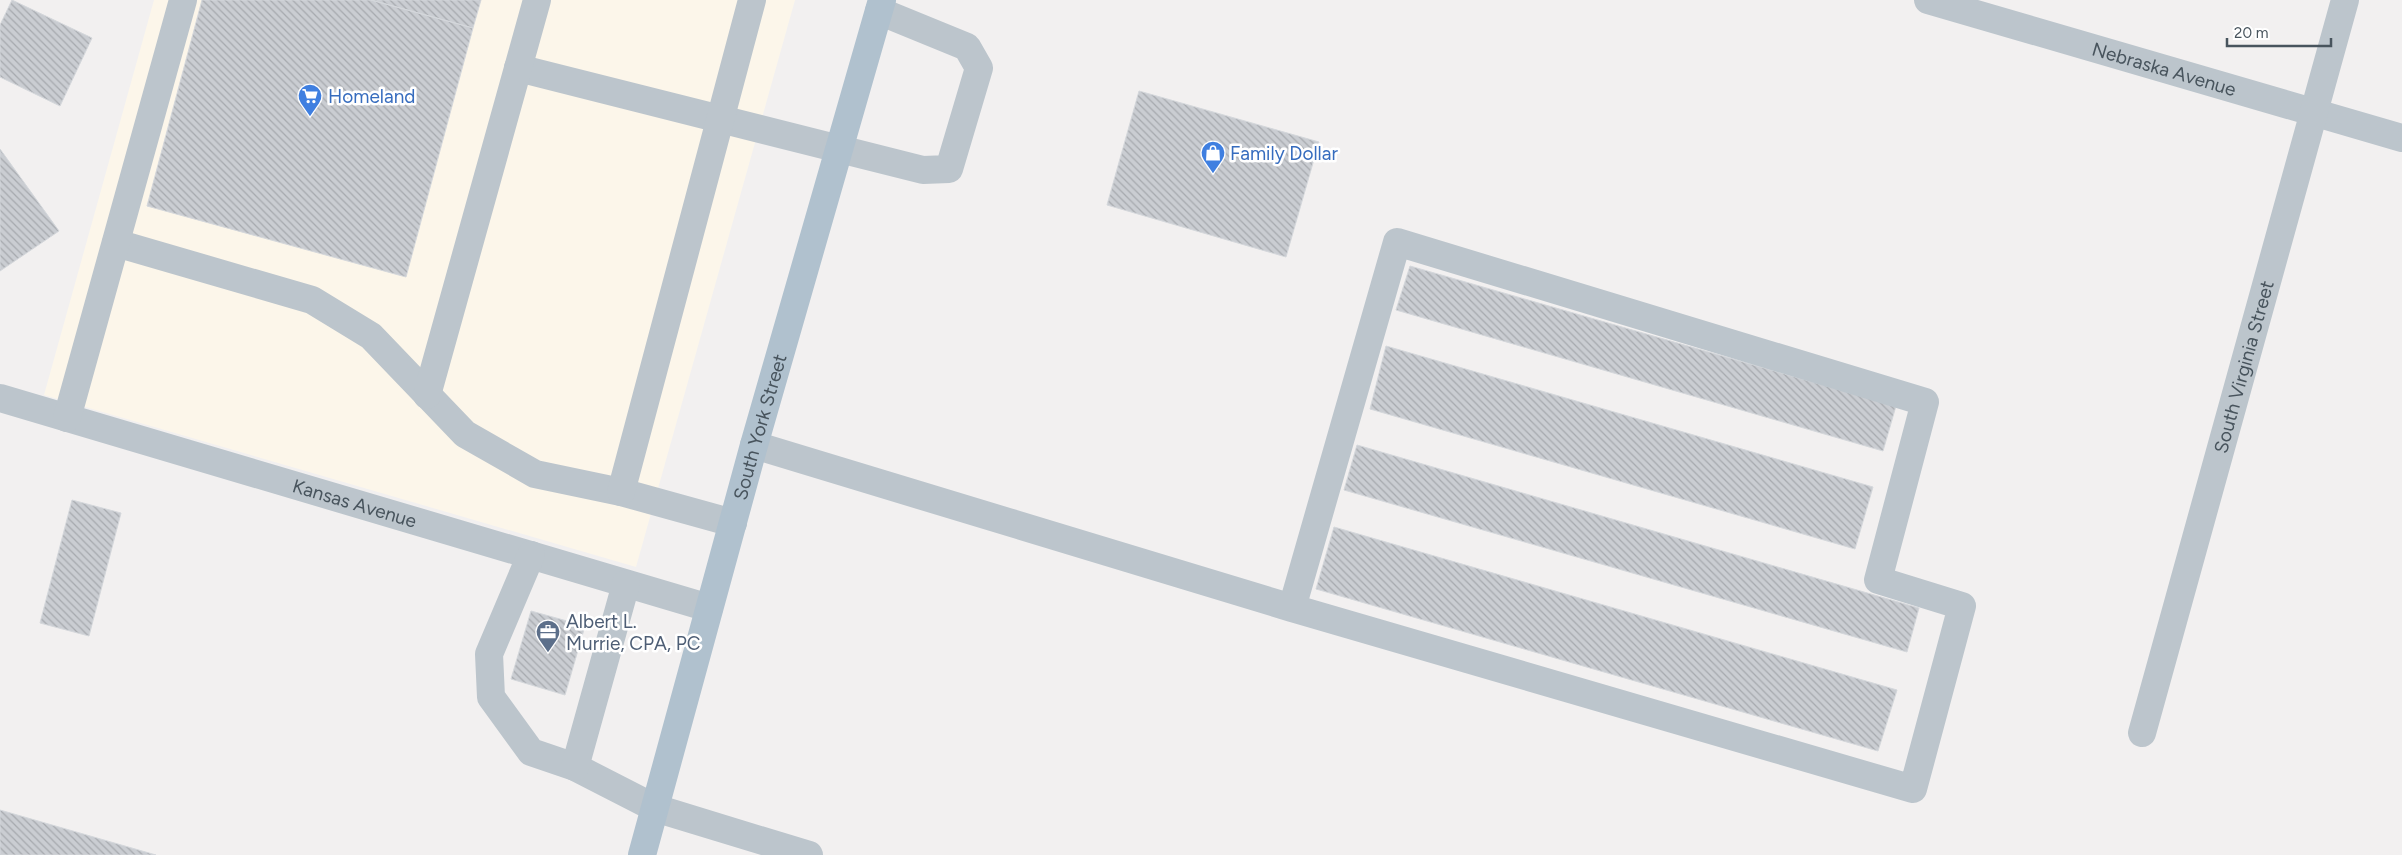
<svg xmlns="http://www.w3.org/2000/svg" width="2402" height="855" font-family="Figtree,sans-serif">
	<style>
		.commercial { fill: #fcf6ea }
		.building { fill: url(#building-back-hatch); stroke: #d4d7db }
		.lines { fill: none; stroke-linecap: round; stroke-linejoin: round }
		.minor { stroke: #bcc5cc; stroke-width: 28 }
		.major { stroke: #b0c1ce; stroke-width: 28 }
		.labels { text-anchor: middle; stroke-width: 5; stroke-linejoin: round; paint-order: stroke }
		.street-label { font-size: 19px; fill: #48545d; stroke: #fff }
		.shop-label { font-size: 19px; fill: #366cbe; stroke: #fff; text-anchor: start }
		.service-label { font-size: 19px; fill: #4e5e75; stroke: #fff; text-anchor: start }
	</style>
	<defs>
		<pattern id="building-back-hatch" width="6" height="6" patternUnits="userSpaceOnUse" patternTransform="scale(1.25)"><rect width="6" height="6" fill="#cacdd2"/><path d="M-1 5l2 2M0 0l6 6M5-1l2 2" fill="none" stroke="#a6a9ae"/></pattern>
	</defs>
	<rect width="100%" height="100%" fill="#f2f0f0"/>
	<!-- commercial -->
	<path class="commercial" d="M 154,0 L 795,0 L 636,567 L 44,395 Z"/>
	<!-- building -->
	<path class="building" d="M 12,0 L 92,38 L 60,106 L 0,77 L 0,25 Z
		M 202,0 L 371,0 L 473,28 L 406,277 L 147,206 Z
		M 371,0 L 481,0 L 473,28 Z
		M 1139,91 L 1319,142 L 1286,257 L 1107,205 Z
		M 0,149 L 59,231 L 0,271 Z
		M 1410,266 L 1896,406 L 1883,451 L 1396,310 Z
		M 1386,346 L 1873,487 L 1855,549 L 1370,409 Z
		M 1357,445 L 1919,608 L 1907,652 L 1344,490 Z
		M 72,500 L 121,513 L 89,636 L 40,623 Z
		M 1334,527 L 1897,690 L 1878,751 L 1316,589 Z
		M 531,611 L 585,626 L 565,695 L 511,679 Z
		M 0,810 L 156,855 L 0,855 Z"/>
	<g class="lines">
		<!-- minor -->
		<g class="minor">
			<path id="s1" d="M 1928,0 L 2402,138"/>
			<path d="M 518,68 L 923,170 L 949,169 L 979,68 L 967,47 L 879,11"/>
			<path d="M 116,243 L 312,300 L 371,336 L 465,434 L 535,474 L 621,492 L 733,523"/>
			<path d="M 427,395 L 537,0"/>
			<path id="s2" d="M 0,398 L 709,608"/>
			<path d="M 67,418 L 183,0"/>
			<path d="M 754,445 L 1292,608 L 1397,242 L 1925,402 L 1878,580 L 1962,606 L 1913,789 L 1292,608"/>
			<path d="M 621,492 L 752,0"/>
			<path d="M 531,555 L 489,654 L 491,697 L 531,752 L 575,767 L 655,808 L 809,855"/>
			<path id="s3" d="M 2142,733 L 2345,0"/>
			<path d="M 575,767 L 626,584"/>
		</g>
		<!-- major -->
		<path class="major" id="s4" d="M 642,855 L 754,445 L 882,0"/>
	</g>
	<!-- icons -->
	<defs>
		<symbol id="supermarket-pin" viewBox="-11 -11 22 30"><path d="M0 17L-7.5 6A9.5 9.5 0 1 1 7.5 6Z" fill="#3f7fe0" stroke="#fff"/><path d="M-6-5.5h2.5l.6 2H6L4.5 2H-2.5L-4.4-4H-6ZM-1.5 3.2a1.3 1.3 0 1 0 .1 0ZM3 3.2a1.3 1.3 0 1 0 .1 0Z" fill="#fff"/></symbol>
		<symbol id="shop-pin" viewBox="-11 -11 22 30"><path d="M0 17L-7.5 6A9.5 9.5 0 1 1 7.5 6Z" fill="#3f7fe0" stroke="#fff"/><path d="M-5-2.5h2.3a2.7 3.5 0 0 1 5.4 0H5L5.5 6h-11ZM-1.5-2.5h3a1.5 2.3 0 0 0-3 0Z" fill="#fff"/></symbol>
		<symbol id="office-pin" viewBox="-11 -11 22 30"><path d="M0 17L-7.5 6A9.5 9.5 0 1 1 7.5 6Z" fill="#5c6f8a" stroke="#fff"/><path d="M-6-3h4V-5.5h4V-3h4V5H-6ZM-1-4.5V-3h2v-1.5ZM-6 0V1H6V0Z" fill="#fff"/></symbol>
	</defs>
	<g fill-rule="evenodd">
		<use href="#supermarket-pin" x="296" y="82" width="28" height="38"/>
		<use href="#shop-pin" x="1199" y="139" width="28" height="38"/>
		<use href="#office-pin" x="534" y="618" width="28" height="38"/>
	</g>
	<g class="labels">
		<!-- street labels -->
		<g class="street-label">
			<text dy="7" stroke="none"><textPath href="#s1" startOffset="246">Nebraska Avenue</textPath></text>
			<text dy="7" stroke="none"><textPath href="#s3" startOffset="380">South Virginia Street</textPath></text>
			<text dy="7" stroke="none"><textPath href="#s4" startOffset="444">South York Street</textPath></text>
			<text dy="7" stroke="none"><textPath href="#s2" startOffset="370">Kansas Avenue</textPath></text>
		</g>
		<!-- shop labels -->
		<g class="shop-label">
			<text x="328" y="103">Homeland</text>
			<text x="1230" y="160">Family Dollar</text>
		</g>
		<!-- service labels -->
		<g class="service-label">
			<text x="566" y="628">Albert L.<tspan x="566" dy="22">Murrie, CPA, PC</tspan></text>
		</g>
	</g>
	<!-- scale -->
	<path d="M2227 38v8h104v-8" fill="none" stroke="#48545d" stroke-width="2.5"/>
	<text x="2234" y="38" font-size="15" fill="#48545d" stroke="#ffffff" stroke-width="4" paint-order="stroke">20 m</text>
</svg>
